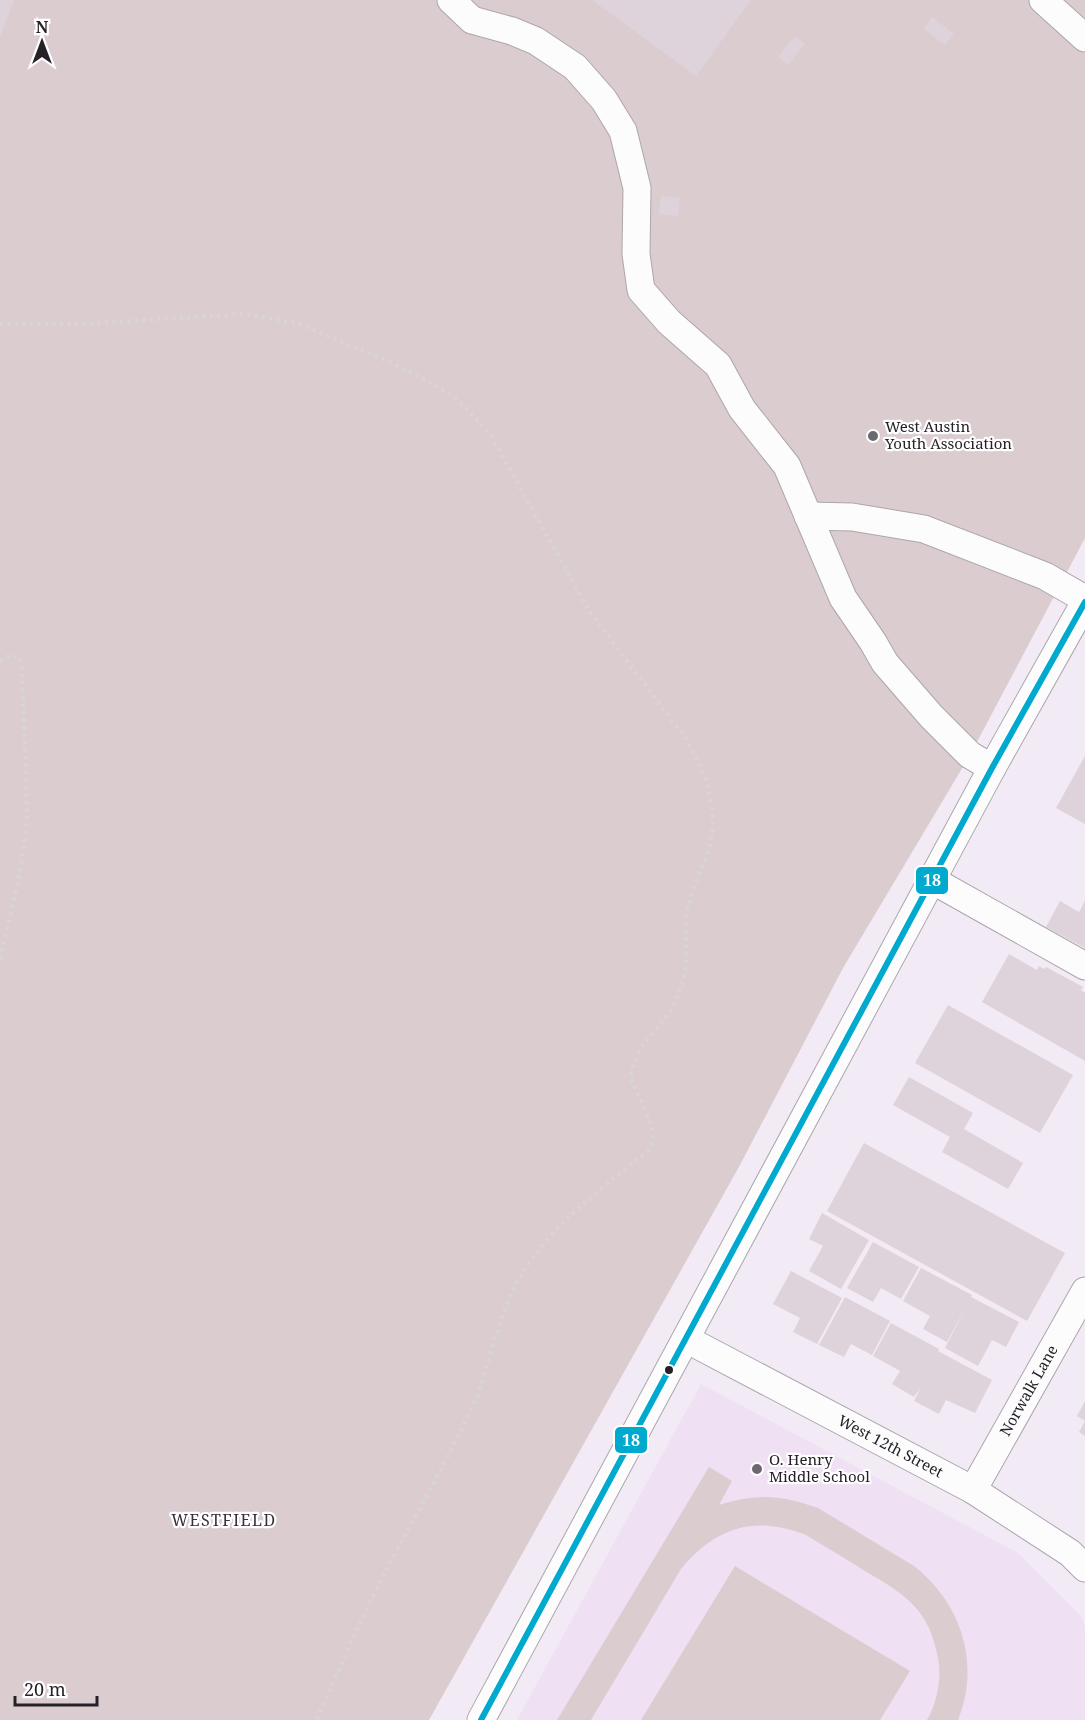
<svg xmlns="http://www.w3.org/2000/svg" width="1085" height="1720" font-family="'Noto Serif',serif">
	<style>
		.built { fill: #efe0f3 }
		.green { fill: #dbccd0 }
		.building { fill: #ded3db }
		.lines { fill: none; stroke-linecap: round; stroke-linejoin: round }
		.minor-casing { stroke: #aca6ad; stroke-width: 29 }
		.path { stroke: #d7d5d7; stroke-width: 4; stroke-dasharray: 3 4.5; stroke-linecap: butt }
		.minor { stroke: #fdfcfd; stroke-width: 27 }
		.bus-1-casing { stroke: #fff; stroke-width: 10 }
		.bus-1 { stroke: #00a9ce; stroke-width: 6 }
		.poi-dot { fill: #6d676f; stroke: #fff; stroke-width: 2 }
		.bus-dot { fill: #262128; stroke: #fff; stroke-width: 2 }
		.labels { text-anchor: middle; stroke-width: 4.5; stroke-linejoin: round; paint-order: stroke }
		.poi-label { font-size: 15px; fill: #262128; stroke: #fff; text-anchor: start }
		.street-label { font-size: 15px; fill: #262128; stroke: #fff }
		.neighbourhood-label { font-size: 16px; letter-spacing: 1.5px; fill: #392e3d; stroke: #fff }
		.line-badge { stroke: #fff; stroke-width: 2 }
		.badge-label { font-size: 16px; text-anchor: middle; font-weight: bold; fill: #fff }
	</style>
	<rect width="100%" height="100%" fill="#f2eaf4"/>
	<!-- built -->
	<path class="built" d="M 701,1384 L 1018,1553 L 1080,1615 L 1085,1626 L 1085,1720 L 517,1720 Z"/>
	<!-- green -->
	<path class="green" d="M 0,0 L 1085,0 L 1085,538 L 970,755 L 843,968 L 740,1165 L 429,1720 L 0,1720 Z
		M 709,1467 L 732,1481 L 719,1505 C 758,1493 780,1495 818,1508 L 914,1566 C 961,1603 981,1663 958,1720 L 927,1720 C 937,1703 942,1678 938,1658 C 929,1609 906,1595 865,1571 C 846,1559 826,1547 806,1535 C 755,1515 716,1527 681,1569 L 591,1720 L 557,1720 Z
		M 735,1566 L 910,1671 L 880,1720 L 641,1720 Z"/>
	<!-- building -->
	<path class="building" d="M 0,0 L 14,0 L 0,37 Z
		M 592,0 L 751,0 L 696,76 Z
		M 932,17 L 954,34 L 945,45 L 924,29 Z
		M 795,36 L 805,44 L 788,65 L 778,57 Z
		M 661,196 L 680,198 L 678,216 L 659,214 Z
		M 1085,756 L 1085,824 L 1056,808 Z
		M 1060,901 L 1079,912 L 1085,901 L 1085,948 L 1046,927 Z
		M 1009,954 L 1037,970 L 1039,966 L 1044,969 L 1046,967 L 1083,987 L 1081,990 L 1085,993 L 1085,1061 L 982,1002 Z
		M 948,1005 L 1073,1075 L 1040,1133 L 915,1063 Z
		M 909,1077 L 973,1113 L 964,1129 L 1023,1163 L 1008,1189 L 942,1152 L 950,1137 L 893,1105 Z
		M 864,1143 L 1065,1253 L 1027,1321 L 827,1211 Z
		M 822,1213 L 869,1240 L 841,1289 L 809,1271 L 823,1246 L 809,1239 Z
		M 873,1242 L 919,1267 L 901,1299 L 881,1288 L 873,1302 L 847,1288 Z
		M 921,1268 L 972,1295 L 971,1297 L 1019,1322 L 1006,1347 L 992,1340 L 978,1366 L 945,1348 L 967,1305 L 947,1342 L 923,1329 L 930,1316 L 903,1301 Z
		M 791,1271 L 842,1298 L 817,1344 L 793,1332 L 800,1318 L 773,1304 Z
		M 845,1297 L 890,1321 L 872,1355 L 851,1344 L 844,1357 L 819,1345 Z
		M 891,1323 L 939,1349 L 938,1351 L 992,1380 L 975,1413 L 946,1400 L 939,1414 L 914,1401 L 921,1387 L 914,1397 L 892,1384 L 900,1371 L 873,1356 Z
		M 1085,1401 L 1085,1436 L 1079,1432 L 1085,1421 L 1077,1416 Z"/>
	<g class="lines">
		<defs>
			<g id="minor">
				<path d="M 451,0 L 472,20 L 512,31 L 536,41 L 575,67 L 604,100 L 623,131 L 637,188 L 636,254 L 641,290 L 669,322 L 718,365 L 742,409 L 787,466 L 843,598 L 873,642 L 885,663 L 931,716 L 970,755 L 992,768"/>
				<path d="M 1043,0 L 1085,38"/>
				<path d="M 808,516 L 852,517 L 924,529 L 1045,576 L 1085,599"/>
				<path d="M 932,880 L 1085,966"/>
				<path id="s1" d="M 686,1339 L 973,1490 L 1070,1553 L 1085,1568"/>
				<path id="s2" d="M 973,1490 L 1085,1291"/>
				<path d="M 481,1720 L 992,768 L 1085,602"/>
			</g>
		</defs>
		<!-- minor casing -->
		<use href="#minor" class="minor-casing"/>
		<!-- path -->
		<path class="path" d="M 0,324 L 82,324 L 244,314 L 296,323 L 390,362 L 429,382 L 457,399 L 474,416 L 490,434 L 590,612 L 687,740 L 700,766 L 707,782 L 710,797 L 713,816 L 712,833 L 709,850 L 692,892 L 687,912 L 686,962 L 684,979 L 672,1010 L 643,1045 L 631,1070 L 632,1082 L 647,1114 L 652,1130 L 653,1140 L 649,1150 C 605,1186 561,1217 528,1265 C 507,1294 497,1331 487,1365 C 483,1376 481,1389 476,1399 C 446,1464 409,1525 377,1588 C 355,1631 337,1676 316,1720
			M 0,661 L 10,655 L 18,658 L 22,662 L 27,815 C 24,864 11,912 0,959"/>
		<!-- minor -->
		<use href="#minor" class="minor"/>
		<defs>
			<path id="bus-1" d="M 481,1720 L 992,768 L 1085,602"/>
		</defs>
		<!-- bus-1 casing -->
		<use href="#bus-1" class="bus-1-casing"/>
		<!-- bus-1 -->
		<use href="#bus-1" class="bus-1"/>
	</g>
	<!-- markers -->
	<g class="poi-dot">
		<circle cx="873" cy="436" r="6"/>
		<circle cx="757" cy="1469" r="6"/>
	</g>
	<circle class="bus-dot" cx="669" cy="1370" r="5"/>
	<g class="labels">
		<!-- poi labels -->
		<g class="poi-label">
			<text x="885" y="432">West Austin<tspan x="885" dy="17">Youth Association</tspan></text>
			<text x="769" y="1465">O. Henry<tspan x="769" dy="17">Middle School</tspan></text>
		</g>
		<!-- street labels -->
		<g class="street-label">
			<text dy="5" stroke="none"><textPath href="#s2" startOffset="114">Norwalk Lane</textPath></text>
			<text dy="5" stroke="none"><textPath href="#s1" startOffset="231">West 12th Street</textPath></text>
		</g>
		<!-- neighbourhood labels -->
		<g class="neighbourhood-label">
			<text x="224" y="1526">WESTFIELD</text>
		</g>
	</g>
	<g class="line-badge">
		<rect x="915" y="866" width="34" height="29" rx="6" fill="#00a9ce"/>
		<rect x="614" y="1426" width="34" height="28" rx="6" fill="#00a9ce"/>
	</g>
	<g class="badge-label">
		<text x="932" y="886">18</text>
		<text x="631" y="1446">18</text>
	</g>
	<!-- north arrow -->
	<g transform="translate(42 42)" stroke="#ffffff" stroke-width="4.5" paint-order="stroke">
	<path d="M0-4.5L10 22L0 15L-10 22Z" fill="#262128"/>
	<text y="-9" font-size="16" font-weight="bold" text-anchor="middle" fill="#262128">N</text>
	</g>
	<!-- scale -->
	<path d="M15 1696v9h82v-9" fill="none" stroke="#262128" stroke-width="3"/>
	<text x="24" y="1696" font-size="18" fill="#262128" stroke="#ffffff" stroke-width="4.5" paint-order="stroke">20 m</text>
</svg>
